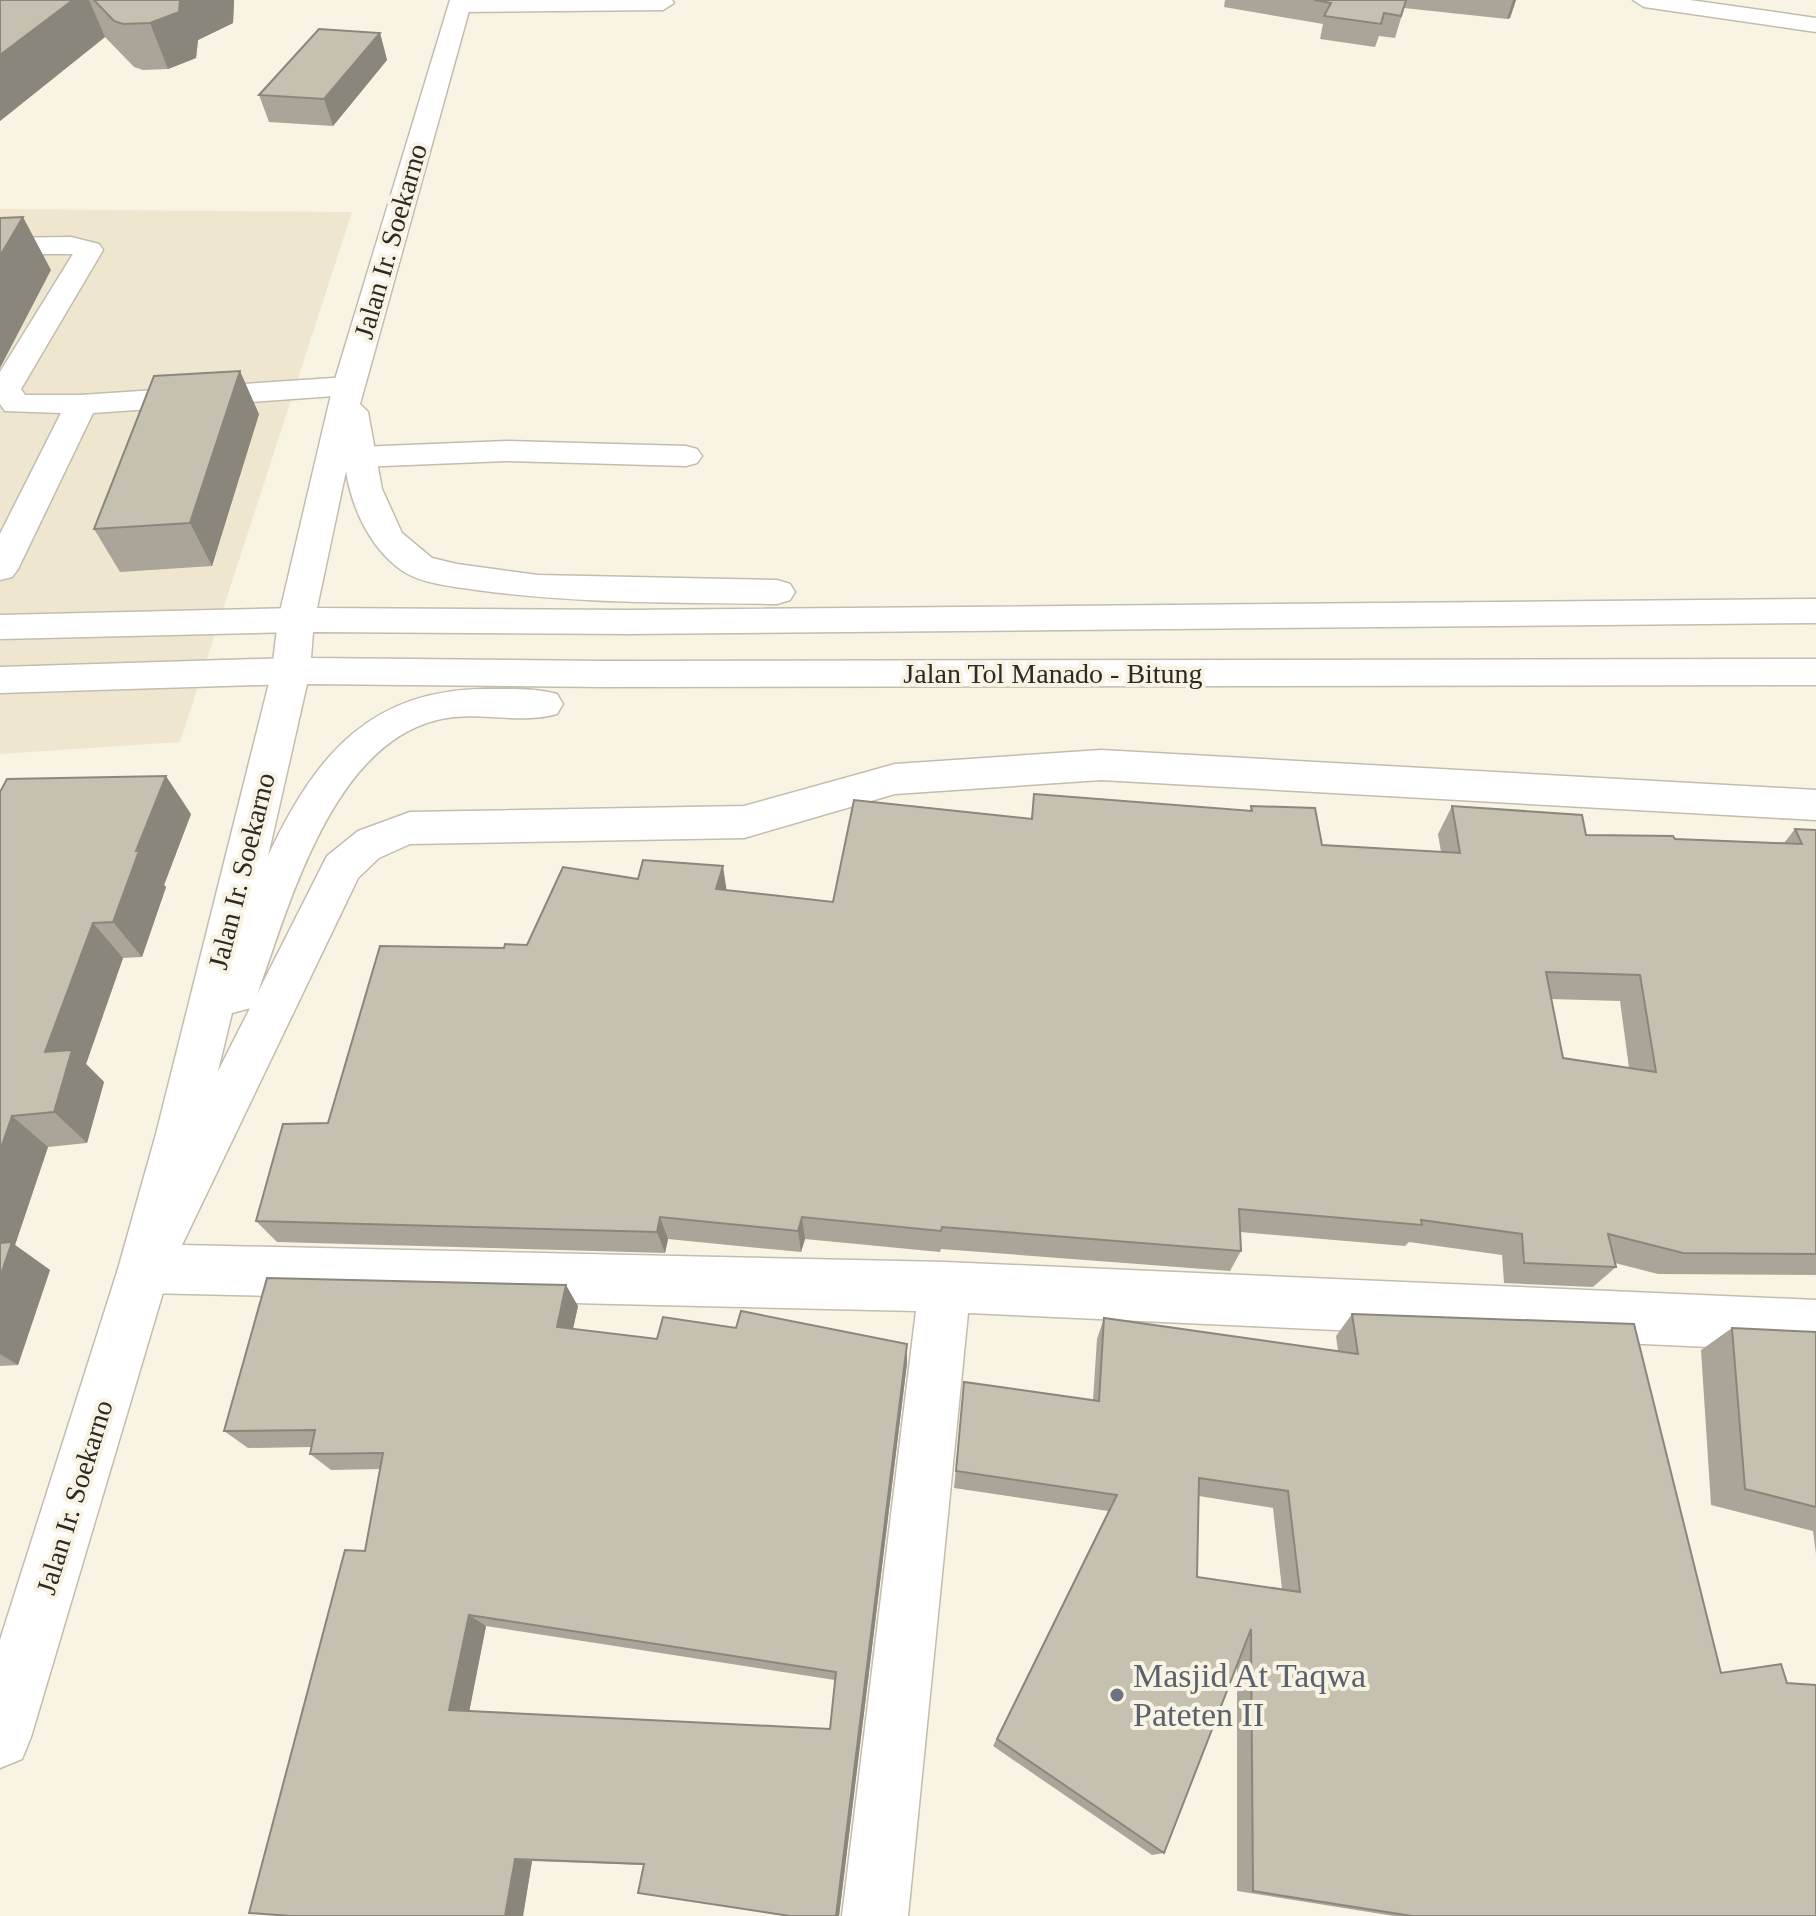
<svg xmlns="http://www.w3.org/2000/svg" width="1816" height="1916" font-family="'Times New Roman',serif">
	<style>
		.built { fill: #efe6d0 }
		.lines { fill: none; stroke-linecap: round; stroke-linejoin: round }
		.minor-casing { stroke: #c3bdae; stroke-width: 3 }
		.highway-casing { stroke: #c3bdae; stroke-width: 3 }
		.minor { fill: #fff; fill-rule: evenodd }
		.highway { fill: #fff; fill-rule: evenodd }
		.wall { fill: #aaa598; fill-rule: evenodd }
		.shaded-wall { fill: #8b867c }
		.building { fill: #c6c0b1; stroke: #8b867c; stroke-width: 2; fill-rule: evenodd }
		.worship-dot { fill: #6b7280; stroke: #f9f3e4; stroke-width: 3 }
		.labels { text-anchor: middle; stroke-width: 8; stroke-linejoin: round; paint-order: stroke }
		.street-label { font-size: 28px; fill: #2c2a24; stroke: #f9f3e4 }
		.near-worship-label { font-size: 34px; fill: #5b616d; stroke: #f9f3e4; text-anchor: start }
	</style>
	<rect width="100%" height="100%" fill="#f9f3e4"/>
	<!-- built -->
	<path class="built" d="M 0,209 L 352,212 L 180,742 L 0,754 Z"/>
	<g class="lines">
		<defs>
			<path id="minor" d="M 453,0 L 672,0 L 674,3 L 663,10 L 460,12 L 449,5 Z
				M 1633,0 L 1690,0 L 1816,18 L 1816,32 L 1644,7 Z
				M 71,237 L 99,244 L 103,250 L 21,389 L 25,395 L 81,395 L 348,377 L 359,379 L 363,386 L 359,393 L 348,395 L 93,413 L 18,569 L 12,577 L 0,580 L 0,534 L 61,413 L 5,411 L 0,404 L 0,372 L 73,254 L 0,254 L 0,238 Z
				M 506,441 L 686,446 L 697,449 L 702,456 L 697,463 L 686,466 L 506,461 L 359,467 L 348,464 L 343,457 L 348,450 L 359,447 Z
				M 296,608 L 309,611 L 314,620 L 309,629 L 296,632 L 0,639 L 0,615 Z
				M 291,658 L 304,662 L 310,671 L 304,680 L 291,684 L 0,693 L 0,667 Z
				M 1101,750 L 1816,790 L 1816,820 L 1101,780 L 895,794 L 744,838 L 410,844 L 379,858 L 358,878 L 182,1245 L 945,1262 L 1816,1300 L 1816,1352 L 968,1313 L 908,1916 L 842,1916 L 916,1311 L 144,1293 L 126,1286 L 118,1269 L 327,856 L 358,831 L 410,812 L 744,806 L 895,764 Z"/>
			<path id="highway" d="M 450,0 L 472,0 L 360,404 L 368,412 L 382,489 L 402,533 L 432,558 L 457,564 L 538,575 L 777,580 L 790,584 L 795,592 L 790,600 L 777,604 C 677,602 576,604 477,590 C 456,587 425,584 406,573 C 372,552 352,510 346,471 L 317,608 L 630,610 L 1816,599 L 1816,623 L 630,634 L 313,632 L 311,658 L 604,661 L 1816,659 L 1816,685 L 604,687 L 307,684 L 268,856 C 315,755 372,687 491,689 C 513,689 536,688 557,694 L 563,704 L 557,714 C 519,725 476,710 437,720 C 331,746 289,906 257,995 L 251,1008 L 232,1013 L 170,1269 L 31,1737 L 22,1759 L 0,1768 L 0,1640 L 118,1269 L 156,1134 L 272,671 L 278,620 L 333,386 Z"/>
		</defs>
		<!-- minor casing -->
		<use href="#minor" class="minor-casing"/>
		<!-- highway casing -->
		<use href="#highway" class="highway-casing"/>
		<!-- minor -->
		<use href="#minor" class="minor"/>
		<!-- highway -->
		<use href="#highway" class="highway"/>
	</g>
	<!-- wall -->
	<path class="wall" d="M 0,0 L 234,0 L 234,2 L 233,23 L 198,40 L 196,58 L 168,69 L 143,70 L 134,67 L 105,37 L 0,121 Z
		M 1225,0 L 1516,0 L 1510,18 L 1507,19 L 1404,8 L 1395,38 L 1379,36 L 1375,47 L 1320,39 L 1323,24 L 1224,7 Z
		M 380,33 L 387,60 L 333,126 L 269,122 L 259,95 Z
		M 259,414 L 212,566 L 120,572 L 94,529 Z
		M 0,792 L 191,814 L 164,885 L 166,887 L 142,957 L 123,958 L 86,1064 L 104,1082 L 87,1143 L 48,1147 L 15,1245 L 50,1270 L 18,1365 L 0,1366 Z
		M 1034,794 L 1250,811 L 1251,806 L 1322,845 L 1441,852 L 1438,834 L 1452,806 L 1586,835 L 1784,843 L 1795,829 L 1816,830 L 1816,1275 L 1658,1274 L 1615,1263 L 1616,1267 L 1593,1287 L 1504,1283 L 1502,1255 L 1409,1242 L 1405,1246 L 1240,1232 L 1241,1251 L 1230,1271 L 941,1249 L 940,1252 L 805,1239 L 801,1252 L 668,1239 L 665,1253 L 277,1242 L 256,1221 L 328,1123 L 504,948 L 527,945 L 727,890 L 833,902 L 1031,819 ZM 1551,999 L 1620,1001 L 1629,1068 L 1563,1058 Z
		M 578,1306 L 573,1329 L 657,1339 L 736,1328 L 907,1344 L 907,1363 L 839,1916 L 790,1916 L 644,1865 L 532,1861 L 523,1916 L 365,1551 L 380,1469 L 331,1470 L 310,1454 L 311,1447 L 248,1448 L 224,1431 ZM 486,1626 L 835,1680 L 830,1729 L 469,1711 Z
		M 1352,1314 L 1721,1673 L 1816,1916 L 1394,1916 L 1237,1891 L 1237,1666 L 1164,1853 L 1152,1855 L 993,1746 L 1108,1511 L 954,1488 L 964,1382 L 1093,1400 L 1097,1339 L 1104,1318 L 1338,1351 L 1336,1336 ZM 1199,1496 L 1273,1508 L 1282,1589 L 1197,1577 Z
		M 1732,1328 L 1816,1332 L 1816,1554 L 1813,1531 L 1711,1505 L 1701,1350 Z"/>
	<!-- shaded-wall -->
	<path class="shaded-wall" d="M 73,0 L 89,0 L 105,37 L 0,121 L 0,55 Z
		M 180,0 L 234,0 L 233,23 L 198,40 L 196,58 L 168,69 L 150,23 Z
		M 1513,0 L 1516,0 L 1510,18 L 1507,19 Z
		M 380,33 L 387,60 L 333,126 L 324,99 Z
		M 23,217 L 51,270 L 0,368 L 0,256 Z
		M 240,371 L 259,414 L 212,566 L 190,523 Z
		M 166,776 L 191,814 L 164,885 L 166,887 L 142,957 L 113,922 L 136,851 Z
		M 723,866 L 727,893 L 716,889 Z
		M 93,923 L 123,958 L 86,1064 L 104,1082 L 87,1143 L 54,1112 L 45,1052 Z
		M 12,1116 L 48,1147 L 15,1245 L 50,1270 L 18,1365 L 0,1354 L 0,1151 Z
		M 660,1217 L 668,1239 L 665,1253 L 657,1232 Z
		M 802,1217 L 805,1239 L 801,1252 L 798,1231 Z
		M 566,1285 L 578,1306 L 569,1347 L 557,1327 Z
		M 907,1344 L 907,1363 L 839,1916 L 836,1916 Z
		M 469,1615 L 486,1626 L 468,1718 L 449,1710 Z
		M 515,1859 L 532,1861 L 523,1916 L 505,1916 Z"/>
	<!-- building -->
	<path class="building" d="M 0,0 L 73,0 L 0,55 Z
		M 94,0 L 180,0 L 179,12 L 150,23 L 123,24 L 114,21 Z
		M 1314,0 L 1406,0 L 1401,16 L 1384,13 L 1381,24 L 1324,16 L 1331,3 Z
		M 319,29 L 380,33 L 324,99 L 259,95 Z
		M 23,217 L 0,256 L 0,218 Z
		M 240,371 L 190,523 L 94,529 L 154,376 Z
		M 166,776 L 136,851 L 139,851 L 113,922 L 93,923 L 45,1052 L 72,1050 L 54,1112 L 12,1116 L 0,1151 L 0,792 L 7,779 Z
		M 1034,794 L 1252,811 L 1251,806 L 1315,808 L 1322,845 L 1460,853 L 1452,806 L 1582,815 L 1586,835 L 1673,836 L 1675,839 L 1802,844 L 1795,829 L 1816,830 L 1816,1254 L 1683,1253 L 1608,1234 L 1616,1267 L 1524,1263 L 1522,1234 L 1421,1220 L 1422,1225 L 1239,1209 L 1241,1251 L 942,1227 L 941,1231 L 802,1217 L 798,1231 L 660,1217 L 657,1232 L 256,1221 L 283,1124 L 328,1123 L 380,946 L 504,948 L 505,944 L 527,945 L 563,867 L 638,879 L 643,860 L 723,866 L 716,889 L 833,902 L 854,800 L 1032,819 ZM 1546,972 L 1640,975 L 1656,1072 L 1563,1058 Z
		M 12,1242 L 0,1277 L 0,1243 Z
		M 267,1278 L 566,1285 L 557,1327 L 657,1339 L 663,1317 L 736,1328 L 741,1311 L 907,1344 L 836,1916 L 790,1916 L 638,1893 L 644,1864 L 515,1859 L 505,1916 L 291,1916 L 249,1913 L 345,1550 L 365,1551 L 383,1453 L 310,1454 L 315,1430 L 224,1431 ZM 469,1615 L 836,1672 L 830,1729 L 449,1710 Z
		M 1352,1314 L 1634,1324 L 1721,1673 L 1781,1664 L 1787,1683 L 1816,1685 L 1816,1916 L 1412,1916 L 1253,1891 L 1251,1629 L 1164,1853 L 997,1739 L 1117,1495 L 956,1471 L 964,1382 L 1099,1401 L 1104,1318 L 1358,1354 ZM 1199,1478 L 1288,1491 L 1300,1592 L 1197,1577 Z
		M 1732,1328 L 1816,1332 L 1816,1507 L 1745,1489 Z"/>
	<!-- markers -->
	<circle class="worship-dot" cx="1117" cy="1695" r="8"/>
	<g class="labels">
		<!-- street labels -->
		<g class="street-label">
			<text transform="translate(390 241) rotate(-74)" y="10">Jalan Ir. Soekarno</text>
			<text x="1053" y="683">Jalan Tol Manado - Bitung</text>
			<text transform="translate(241 871) rotate(-76)" y="10">Jalan Ir. Soekarno</text>
			<text transform="translate(74 1497) rotate(-73)" y="10">Jalan Ir. Soekarno</text>
		</g>
		<!-- near-worship labels -->
		<g class="near-worship-label">
			<text x="1133" y="1687">Masjid At Taqwa<tspan x="1133" dy="39">Pateten II</tspan></text>
		</g>
	</g>
</svg>
